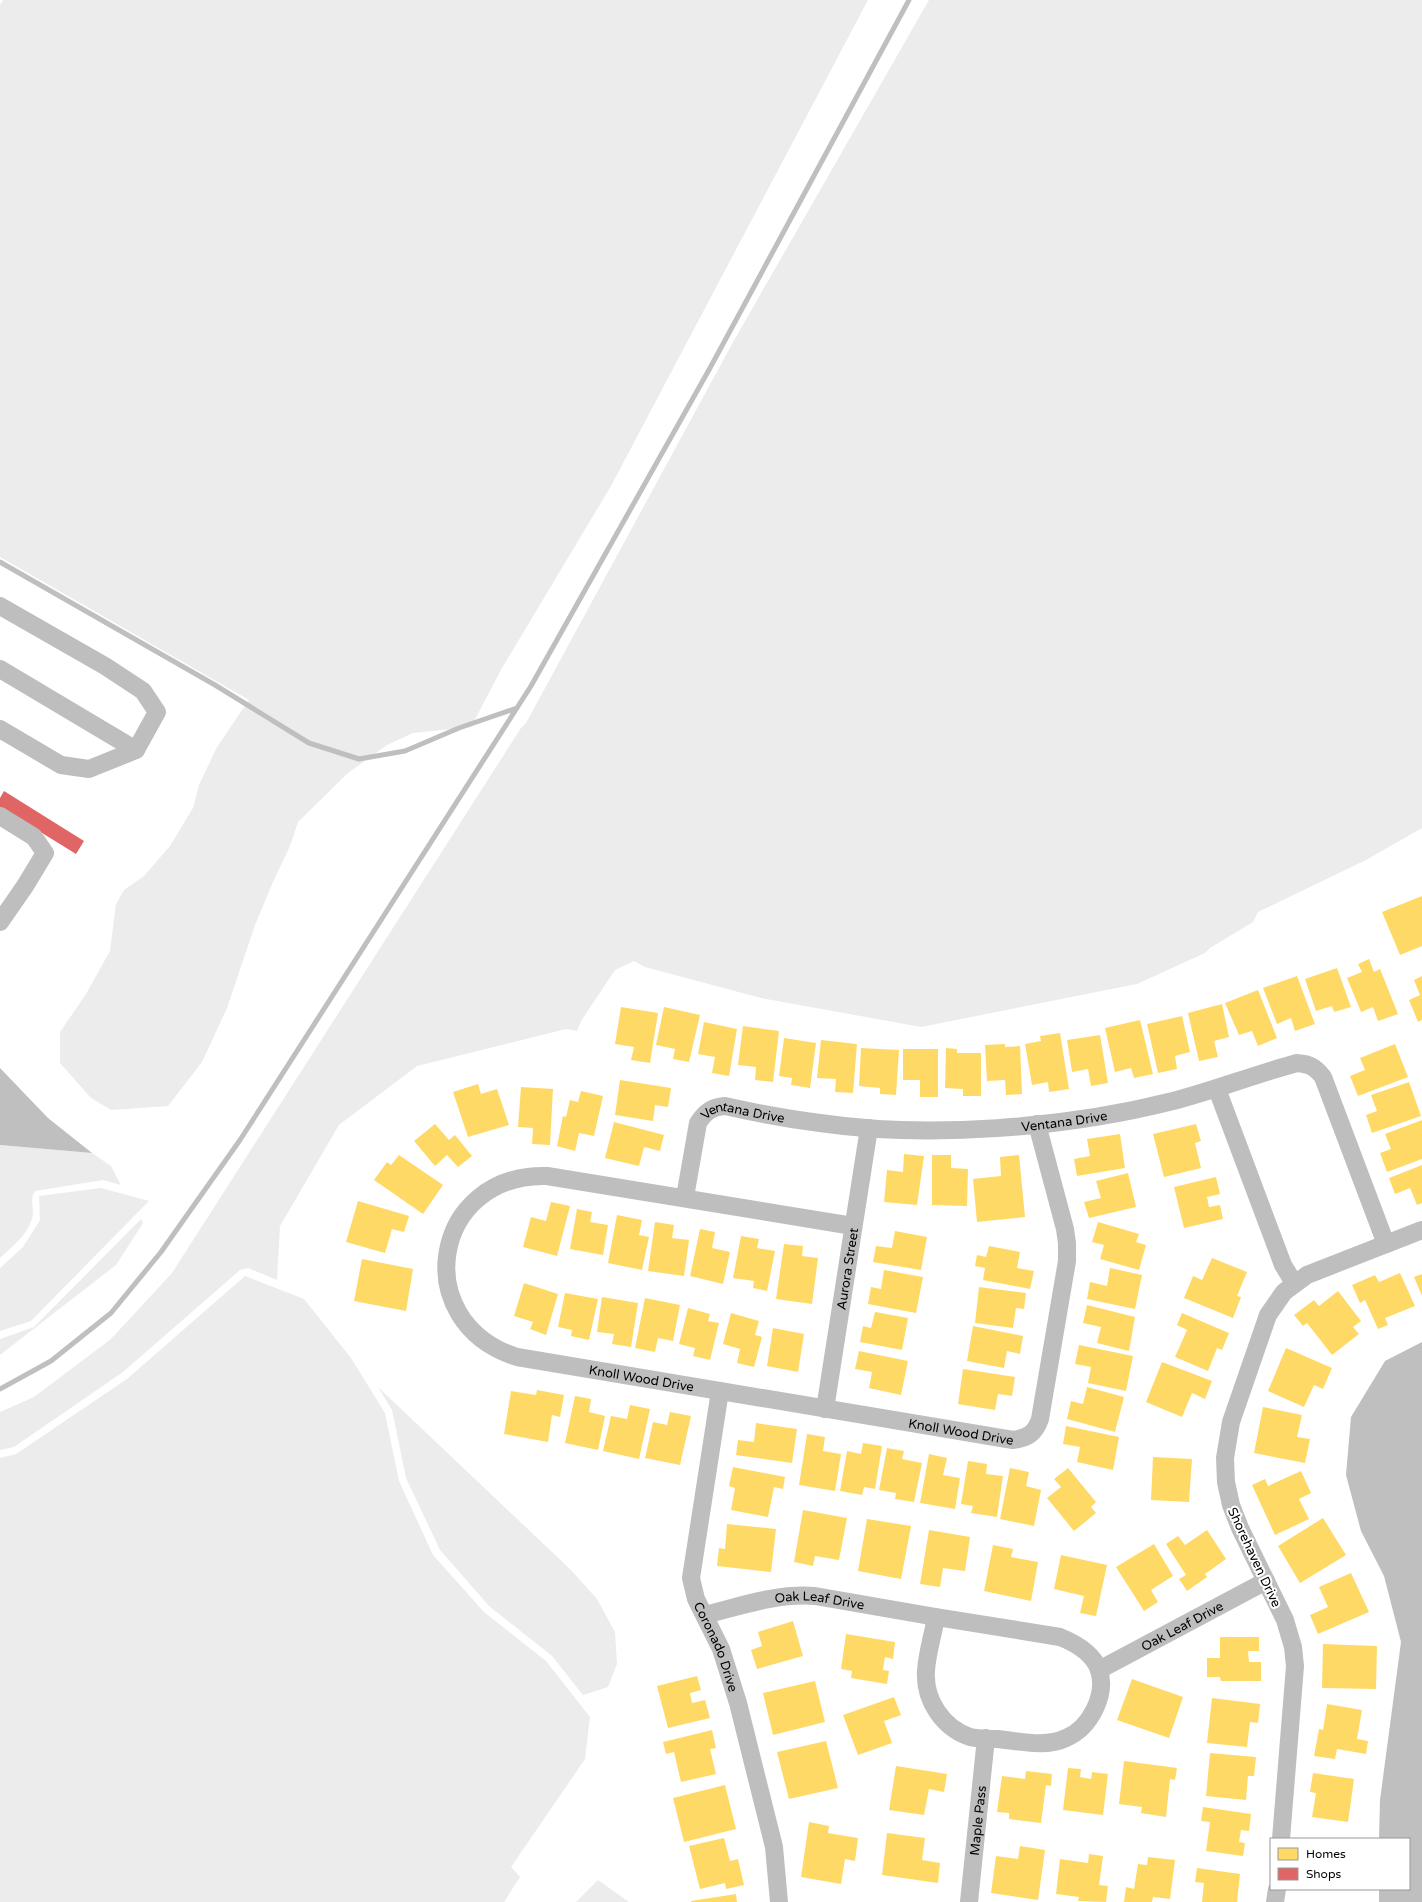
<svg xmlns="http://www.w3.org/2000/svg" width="1422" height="1902" font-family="'Varela Round',sans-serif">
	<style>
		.green { fill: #ececec }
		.water { fill: #bfbfbf }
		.homes { fill: #ffd966 }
		.shops { fill: #e06666 }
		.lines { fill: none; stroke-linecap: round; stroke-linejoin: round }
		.stream { stroke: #bfbfbf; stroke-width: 5 }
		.minor { stroke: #bebebe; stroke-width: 18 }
		.labels { text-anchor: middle; stroke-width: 4; stroke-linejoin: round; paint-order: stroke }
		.street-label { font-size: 13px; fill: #000; stroke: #fff }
	</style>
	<rect width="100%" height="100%" fill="#fff"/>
	<!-- green -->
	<path class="green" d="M 3,0 L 868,0 L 611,486 L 502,668 L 471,727 L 413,733 L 387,745 L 348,773 L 298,822 L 290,846 L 273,882 L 255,925 L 227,1008 L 202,1062 L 168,1106 L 111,1110 L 91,1098 L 60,1063 L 60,1032 L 86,994 L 110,951 L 116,904 L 124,890 L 144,876 L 170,846 L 193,808 L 199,785 L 217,747 L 249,700 L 0,557 L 0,5 Z
		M 929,0 L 1422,0 L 1422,828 L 1366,860 L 1258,912 L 1253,922 L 1210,948 L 1205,953 L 1137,984 L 921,1027 L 761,998 L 645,967 L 634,961 L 615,970 L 581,1021 L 577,1031 L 566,1029 L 417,1066 L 339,1125 L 280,1226 L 277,1280 L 248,1268 L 240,1270 L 123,1372 L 14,1447 L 0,1450 L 0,1412 L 34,1397 L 111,1339 L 172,1273 L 521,728 L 526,723 L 732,344 Z
		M 0,1145 L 92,1153 L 111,1166 L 121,1185 L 103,1180 L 35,1191 C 29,1199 35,1209 32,1219 C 27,1235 12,1247 0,1258 Z
		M 101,1188 L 149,1201 L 31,1321 L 0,1331 L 0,1268 L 23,1247 L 40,1220 L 39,1196 Z
		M 141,1219 L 143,1223 L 116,1265 L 0,1355 L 0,1339 L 34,1327 Z
		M 245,1276 L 304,1299 L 351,1358 L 385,1413 L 399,1481 L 433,1555 L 484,1612 L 546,1661 L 590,1717 L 585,1759 L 511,1867 L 520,1877 L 504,1902 L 0,1902 L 0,1458 L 16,1454 L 127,1379 Z
		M 378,1387 L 571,1570 L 597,1599 L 615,1632 L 617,1664 L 608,1687 L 583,1695 L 552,1656 L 489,1606 L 440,1550 L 406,1478 L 392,1410 Z
		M 598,1880 L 629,1902 L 576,1902 Z"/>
	<!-- water -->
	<path class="water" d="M 0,1068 L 48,1118 L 92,1153 L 0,1145 Z
		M 1422,1342 L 1422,1902 L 1379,1902 L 1379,1889 L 1409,1889 L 1409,1839 L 1379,1839 L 1380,1800 L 1401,1642 L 1384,1576 L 1361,1531 L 1346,1475 L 1351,1417 L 1385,1361 Z"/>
	<!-- homes -->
	<path class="homes" d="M 1422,896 L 1422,946 L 1400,955 L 1382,912 Z
		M 1369,959 L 1374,972 L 1380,969 L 1398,1014 L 1378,1021 L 1373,1007 L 1361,1012 L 1347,978 L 1362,972 L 1358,964 Z
		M 1337,968 L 1351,1007 L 1334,1012 L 1332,1006 L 1316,1011 L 1305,979 Z
		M 1297,976 L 1315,1024 L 1295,1031 L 1291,1018 L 1277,1024 L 1263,988 Z
		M 1422,976 L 1422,1020 L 1418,1022 L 1409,1000 L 1420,995 L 1414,980 Z
		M 1258,990 L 1277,1038 L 1258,1046 L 1252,1031 L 1239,1035 L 1225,1003 Z
		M 1222,1004 L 1229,1037 L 1214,1041 L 1218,1057 L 1199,1061 L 1188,1013 Z
		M 621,1007 L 658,1013 L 650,1063 L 631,1060 L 634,1047 L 615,1044 Z
		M 664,1007 L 700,1015 L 689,1062 L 673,1059 L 675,1049 L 656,1045 Z
		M 1182,1016 L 1190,1052 L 1175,1056 L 1177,1069 L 1158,1073 L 1147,1024 Z
		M 1140,1020 L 1153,1074 L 1134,1078 L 1131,1068 L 1115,1072 L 1105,1028 Z
		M 704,1022 L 737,1029 L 729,1076 L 712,1073 L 715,1057 L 698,1054 Z
		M 743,1026 L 779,1031 L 773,1082 L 755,1080 L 756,1067 L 738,1065 Z
		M 1060,1033 L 1069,1089 L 1049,1092 L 1048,1082 L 1032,1085 L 1025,1044 L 1041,1041 L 1040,1036 Z
		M 1100,1035 L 1108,1083 L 1091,1086 L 1088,1069 L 1072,1072 L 1067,1040 Z
		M 784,1038 L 816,1043 L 810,1088 L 791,1085 L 792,1078 L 779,1076 Z
		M 821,1040 L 857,1044 L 853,1093 L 835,1092 L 836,1079 L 817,1078 Z
		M 1005,1044 L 1005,1047 L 1020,1046 L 1022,1094 L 1006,1095 L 1005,1080 L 987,1081 L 985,1045 Z
		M 1395,1044 L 1408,1077 L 1358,1096 L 1350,1076 L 1365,1070 L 1360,1058 Z
		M 861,1048 L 899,1050 L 896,1095 L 880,1094 L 880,1088 L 859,1086 Z
		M 946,1048 L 957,1049 L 957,1053 L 981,1053 L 981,1096 L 963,1096 L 963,1089 L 945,1088 Z
		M 903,1049 L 938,1049 L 938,1097 L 920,1097 L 920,1080 L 903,1080 Z
		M 620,1080 L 671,1088 L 668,1107 L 655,1105 L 653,1121 L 615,1115 Z
		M 1409,1082 L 1421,1116 L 1372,1133 L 1366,1115 L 1377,1111 L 1371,1095 Z
		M 478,1084 L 481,1094 L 497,1089 L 509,1125 L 468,1137 L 453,1092 Z
		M 521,1087 L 553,1089 L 550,1145 L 532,1144 L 533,1128 L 518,1127 Z
		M 581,1091 L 603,1096 L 594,1136 L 579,1133 L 575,1151 L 557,1146 L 563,1116 L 566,1117 L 570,1100 L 578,1102 Z
		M 1422,1120 L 1422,1159 L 1387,1172 L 1380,1153 L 1391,1149 L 1385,1134 Z
		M 614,1122 L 664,1135 L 660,1151 L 644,1147 L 639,1166 L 605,1158 Z
		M 435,1124 L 449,1140 L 455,1135 L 472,1156 L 458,1167 L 447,1155 L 435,1166 L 414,1141 Z
		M 1196,1124 L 1201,1141 L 1195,1143 L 1201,1168 L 1164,1177 L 1153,1134 Z
		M 1120,1134 L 1125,1168 L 1077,1176 L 1074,1159 L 1090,1156 L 1087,1139 Z
		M 904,1154 L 924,1156 L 917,1205 L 884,1202 L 887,1170 L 903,1172 Z
		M 399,1155 L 443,1185 L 423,1214 L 374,1180 L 387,1162 L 391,1165 Z
		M 932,1155 L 951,1155 L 951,1168 L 968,1169 L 967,1206 L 932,1205 Z
		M 1019,1155 L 1025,1217 L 977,1222 L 973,1179 L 1001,1176 L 1000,1157 Z
		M 1422,1165 L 1422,1203 L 1417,1205 L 1410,1188 L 1395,1194 L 1389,1178 Z
		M 1128,1173 L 1136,1207 L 1089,1218 L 1084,1202 L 1101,1198 L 1096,1181 Z
		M 1216,1177 L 1220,1194 L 1207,1197 L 1209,1207 L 1220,1205 L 1223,1219 L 1184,1228 L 1174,1187 Z
		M 358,1201 L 409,1216 L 404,1232 L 392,1229 L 385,1253 L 346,1242 Z
		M 551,1202 L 570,1206 L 557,1256 L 523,1247 L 531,1217 L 546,1221 Z
		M 577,1209 L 592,1212 L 590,1222 L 608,1225 L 603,1255 L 570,1249 Z
		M 617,1215 L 642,1220 L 639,1235 L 649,1237 L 642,1270 L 608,1263 Z
		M 655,1222 L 674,1225 L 672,1238 L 689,1240 L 684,1276 L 648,1271 Z
		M 1098,1222 L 1139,1234 L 1136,1242 L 1146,1245 L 1139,1270 L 1100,1259 L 1104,1245 L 1092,1242 Z
		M 700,1229 L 715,1232 L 712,1248 L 730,1252 L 723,1284 L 690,1276 Z
		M 895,1231 L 927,1237 L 921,1270 L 873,1262 L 876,1246 L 892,1248 Z
		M 741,1236 L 759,1239 L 757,1248 L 775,1251 L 767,1291 L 753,1288 L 754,1281 L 733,1278 Z
		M 784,1244 L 803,1246 L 802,1256 L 818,1258 L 812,1304 L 776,1299 Z
		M 989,1246 L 1020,1252 L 1017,1268 L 1034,1271 L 1030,1289 L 983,1280 L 985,1268 L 975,1266 L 977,1255 L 986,1257 Z
		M 1212,1258 L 1247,1272 L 1237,1296 L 1241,1297 L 1233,1318 L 1184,1298 L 1193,1276 L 1202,1280 Z
		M 362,1259 L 413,1269 L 406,1311 L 354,1301 Z
		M 1110,1268 L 1142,1275 L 1135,1309 L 1087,1299 L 1090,1282 L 1107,1286 Z
		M 884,1270 L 923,1277 L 916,1313 L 868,1304 L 871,1287 L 881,1289 Z
		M 1400,1273 L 1415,1306 L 1385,1318 L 1388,1325 L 1378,1329 L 1365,1300 L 1360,1303 L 1352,1285 L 1375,1275 L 1379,1282 Z
		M 1422,1274 L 1422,1296 L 1414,1277 Z
		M 524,1283 L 558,1294 L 546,1335 L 530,1329 L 533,1322 L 514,1316 Z
		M 979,1287 L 1026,1293 L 1024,1309 L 1016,1308 L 1013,1328 L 975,1323 Z
		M 1338,1291 L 1361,1321 L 1353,1327 L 1359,1334 L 1332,1355 L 1307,1323 L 1303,1326 L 1294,1315 L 1314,1300 L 1319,1306 Z
		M 565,1293 L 598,1299 L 589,1340 L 571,1336 L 572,1330 L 558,1327 Z
		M 602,1297 L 638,1303 L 631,1347 L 612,1344 L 614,1334 L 597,1332 Z
		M 645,1298 L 680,1305 L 673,1341 L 658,1338 L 655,1352 L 635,1348 Z
		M 1087,1305 L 1135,1317 L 1129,1351 L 1097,1343 L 1101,1327 L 1083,1323 Z
		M 688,1308 L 710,1314 L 708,1321 L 719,1323 L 710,1360 L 693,1356 L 695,1348 L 679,1344 Z
		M 875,1312 L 908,1318 L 902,1350 L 860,1342 L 863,1326 L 871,1328 Z
		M 731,1313 L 759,1321 L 755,1335 L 762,1337 L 754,1367 L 737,1363 L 740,1349 L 723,1344 Z
		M 1182,1313 L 1229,1333 L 1222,1350 L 1217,1348 L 1208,1371 L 1175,1357 L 1187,1330 L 1177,1325 Z
		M 973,1326 L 1023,1336 L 1020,1354 L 1007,1351 L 1004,1368 L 967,1361 Z
		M 773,1328 L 804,1334 L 798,1372 L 767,1366 Z
		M 1079,1345 L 1133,1356 L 1126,1391 L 1088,1383 L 1091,1367 L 1075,1364 Z
		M 1286,1348 L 1332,1368 L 1323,1389 L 1314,1385 L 1304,1407 L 1268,1391 Z
		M 859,1351 L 908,1361 L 901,1395 L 869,1388 L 872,1372 L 855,1369 Z
		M 1162,1362 L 1212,1381 L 1205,1399 L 1192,1393 L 1182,1417 L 1146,1402 Z
		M 963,1369 L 1015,1377 L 1012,1396 L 998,1394 L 995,1410 L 958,1404 Z
		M 1087,1387 L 1124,1397 L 1115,1432 L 1067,1419 L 1071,1401 L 1083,1404 Z
		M 537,1390 L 564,1395 L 560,1417 L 552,1415 L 548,1442 L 504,1434 L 511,1391 L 536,1395 Z
		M 575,1396 L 591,1399 L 589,1412 L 605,1416 L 598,1450 L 565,1443 Z
		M 630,1405 L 650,1409 L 639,1459 L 603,1451 L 611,1416 L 627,1419 Z
		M 1263,1407 L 1302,1415 L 1297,1437 L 1310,1439 L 1305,1463 L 1254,1453 Z
		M 670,1412 L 691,1416 L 680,1465 L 645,1458 L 653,1422 L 667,1425 Z
		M 756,1423 L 797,1429 L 792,1463 L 736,1455 L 738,1440 L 754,1442 Z
		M 1066,1426 L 1119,1437 L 1113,1470 L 1077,1462 L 1080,1447 L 1063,1444 Z
		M 807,1434 L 825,1437 L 823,1451 L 841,1454 L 835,1491 L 799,1485 Z
		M 863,1443 L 882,1446 L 875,1489 L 864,1487 L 862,1495 L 840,1491 L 847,1451 L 861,1454 Z
		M 887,1448 L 904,1451 L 902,1459 L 922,1463 L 914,1502 L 895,1499 L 896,1493 L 879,1490 Z
		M 929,1454 L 947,1458 L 943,1475 L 960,1478 L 955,1509 L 920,1503 Z
		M 1153,1457 L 1192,1459 L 1189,1502 L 1151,1500 Z
		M 968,1461 L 987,1464 L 986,1474 L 1003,1476 L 997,1517 L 971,1513 L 973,1506 L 961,1504 Z
		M 733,1467 L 785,1477 L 783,1489 L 774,1487 L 768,1517 L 731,1510 L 735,1488 L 729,1486 Z
		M 1010,1468 L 1029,1472 L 1026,1486 L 1041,1490 L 1034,1526 L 1000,1519 Z
		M 1068,1468 L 1096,1502 L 1091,1507 L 1096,1513 L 1074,1531 L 1047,1498 L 1061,1487 L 1054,1479 Z
		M 1301,1471 L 1311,1493 L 1299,1499 L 1309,1519 L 1275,1535 L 1252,1485 L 1265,1479 L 1268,1486 Z
		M 803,1510 L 847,1518 L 839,1560 L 815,1556 L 813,1566 L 794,1562 Z
		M 1323,1518 L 1346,1555 L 1300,1583 L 1278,1546 Z
		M 867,1519 L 911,1526 L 901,1579 L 858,1571 Z
		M 727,1524 L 776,1529 L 771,1572 L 717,1566 L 719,1548 L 725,1549 Z
		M 929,1530 L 970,1537 L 965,1571 L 943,1568 L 940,1587 L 920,1584 Z
		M 1207,1530 L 1226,1559 L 1205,1574 L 1207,1577 L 1187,1591 L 1179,1579 L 1186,1575 L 1166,1544 L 1178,1536 L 1185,1545 Z
		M 1154,1544 L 1173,1576 L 1151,1590 L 1158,1602 L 1144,1611 L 1116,1567 Z
		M 993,1545 L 1013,1549 L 1011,1557 L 1038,1562 L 1031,1601 L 984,1591 Z
		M 1061,1555 L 1107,1565 L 1096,1616 L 1080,1613 L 1084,1596 L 1054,1589 Z
		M 1351,1573 L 1369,1612 L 1318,1634 L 1310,1615 L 1328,1607 L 1319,1587 Z
		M 793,1621 L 803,1656 L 757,1669 L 751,1650 L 762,1646 L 758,1632 Z
		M 846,1634 L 895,1642 L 893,1659 L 885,1657 L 883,1670 L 889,1671 L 887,1684 L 851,1678 L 852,1671 L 841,1669 Z
		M 1220,1637 L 1259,1637 L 1259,1651 L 1248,1651 L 1249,1662 L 1261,1662 L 1261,1681 L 1221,1681 L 1220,1677 L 1207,1677 L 1207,1658 L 1220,1658 Z
		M 1323,1644 L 1377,1646 L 1376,1689 L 1322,1688 Z
		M 697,1676 L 701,1690 L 690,1693 L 692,1703 L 705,1700 L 710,1718 L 668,1728 L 657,1686 Z
		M 1132,1679 L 1183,1697 L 1169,1738 L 1117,1720 Z
		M 815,1681 L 825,1722 L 773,1735 L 763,1693 Z
		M 894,1697 L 901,1715 L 884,1721 L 892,1743 L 858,1755 L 843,1715 Z
		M 1212,1698 L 1260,1704 L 1258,1723 L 1250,1722 L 1247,1747 L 1207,1743 Z
		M 1327,1704 L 1362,1710 L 1357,1739 L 1368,1741 L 1366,1754 L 1337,1749 L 1335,1759 L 1314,1756 L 1319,1729 L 1323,1730 Z
		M 712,1730 L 716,1748 L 710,1749 L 716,1774 L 681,1782 L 674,1752 L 666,1754 L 663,1742 Z
		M 826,1741 L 838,1788 L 789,1799 L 777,1752 Z
		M 1210,1753 L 1256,1757 L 1254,1776 L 1248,1776 L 1246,1800 L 1206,1796 Z
		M 1124,1761 L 1177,1768 L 1175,1780 L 1170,1779 L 1166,1817 L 1141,1813 L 1142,1807 L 1119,1804 Z
		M 896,1766 L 947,1774 L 944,1792 L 929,1789 L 924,1815 L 889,1810 Z
		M 1068,1768 L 1081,1769 L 1080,1777 L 1091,1779 L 1092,1772 L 1108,1774 L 1103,1815 L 1063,1810 Z
		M 1026,1771 L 1052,1774 L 1051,1786 L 1046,1785 L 1041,1823 L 1009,1819 L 1009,1813 L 997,1812 L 1002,1776 L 1025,1779 Z
		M 1313,1773 L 1354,1779 L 1348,1822 L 1312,1817 L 1316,1793 L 1310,1792 Z
		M 725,1785 L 736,1829 L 684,1842 L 673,1798 Z
		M 1203,1807 L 1251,1814 L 1249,1831 L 1241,1830 L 1239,1842 L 1245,1843 L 1243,1856 L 1206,1851 L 1210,1822 L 1201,1821 Z
		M 809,1822 L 829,1826 L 828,1833 L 858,1838 L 855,1861 L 845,1859 L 841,1884 L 801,1877 Z
		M 887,1833 L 925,1838 L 922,1860 L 940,1863 L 938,1883 L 882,1875 Z
		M 724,1838 L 730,1861 L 738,1859 L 744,1885 L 726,1889 L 725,1883 L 700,1889 L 689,1846 Z
		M 1020,1846 L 1045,1850 L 1038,1900 L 991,1893 L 996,1856 L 1018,1859 Z
		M 1089,1854 L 1103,1856 L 1099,1885 L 1108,1886 L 1106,1902 L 1078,1901 L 1079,1897 L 1056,1894 L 1060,1859 L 1088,1863 Z
		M 1148,1857 L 1175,1860 L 1170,1899 L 1153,1897 L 1152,1902 L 1124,1902 L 1126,1887 L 1134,1889 L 1138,1864 L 1147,1865 Z
		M 1197,1868 L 1240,1874 L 1237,1902 L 1202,1902 L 1204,1883 L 1195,1882 Z
		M 736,1894 L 737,1902 L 691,1902 L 691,1901 Z"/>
	<!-- shops -->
	<path class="shops" d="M 4,791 L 84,841 L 76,854 L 0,807 L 0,798 Z"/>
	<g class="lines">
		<!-- stream -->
		<path class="stream" d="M 0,562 L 215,685 L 309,743 L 359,759 L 405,751 L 459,728 L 517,708
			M 0,1389 L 51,1361 L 111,1313 L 161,1252 L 240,1140 L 531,686 L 710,368 L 909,0"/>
		<!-- minor -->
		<g class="minor">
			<path d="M 0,606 L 105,666 L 143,691 L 157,712 L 136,750 L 89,769 L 61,765 L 0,729"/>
			<path d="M 0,669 L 136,750"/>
			<path d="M 0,816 L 34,837 L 45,853 L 25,886 L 0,922"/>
			<path d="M 1217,1089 L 1283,1265 L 1294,1283"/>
			<path id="s1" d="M 685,1197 L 698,1123 C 705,1112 712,1107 725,1106 C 756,1113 788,1119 820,1123 C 929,1139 1066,1128 1173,1101 C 1215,1090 1256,1074 1297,1063 C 1310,1064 1315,1067 1323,1077 L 1386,1244"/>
			<path id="s2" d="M 853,1226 L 547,1176 C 432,1173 407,1322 517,1357 L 1013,1440 C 1027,1438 1035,1434 1040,1419 L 1067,1261 L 1067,1243 L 1065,1229 L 1037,1124"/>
			<path id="s3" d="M 720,1391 L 691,1578 L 696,1599 L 721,1649 L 738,1703 L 774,1847 L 779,1902"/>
			<path id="s4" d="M 825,1409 L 869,1128"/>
			<path id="s5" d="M 705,1615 C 741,1606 777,1593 815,1596 L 936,1617 L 1060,1637 C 1075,1643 1093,1653 1099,1670 C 1107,1695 1090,1728 1066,1738 C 1045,1748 1020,1741 997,1739 C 989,1739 978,1739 970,1737 C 943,1728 924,1700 926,1671 C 927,1653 933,1635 936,1617"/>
			<path id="s6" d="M 1099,1670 L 1266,1581"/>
			<path d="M 1281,1839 L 1295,1666 L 1293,1647 L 1285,1620 L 1240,1528 L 1231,1505 L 1226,1482 L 1225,1458 L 1231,1422 L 1268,1315 L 1284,1292 L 1307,1275 L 1422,1230"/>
			<path id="s7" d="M 969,1902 L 986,1738"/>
			<path d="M 1275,1902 L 1277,1889"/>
		</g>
	</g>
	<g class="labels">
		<!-- street labels -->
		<g class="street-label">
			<text dy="5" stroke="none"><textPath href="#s1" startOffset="450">Ventana Drive</textPath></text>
			<text dy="5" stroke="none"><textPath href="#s1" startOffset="126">Ventana Drive</textPath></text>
			<text dy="5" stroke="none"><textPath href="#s4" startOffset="142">Aurora Street</textPath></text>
			<text dy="5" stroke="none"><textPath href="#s2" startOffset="711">Knoll Wood Drive</textPath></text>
			<text dy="5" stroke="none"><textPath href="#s2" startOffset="1035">Knoll Wood Drive</textPath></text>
			<text transform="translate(1255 1557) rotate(65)" y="5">Shorehaven Drive</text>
			<text dy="5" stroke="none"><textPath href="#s5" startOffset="117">Oak Leaf Drive</textPath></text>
			<text dy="5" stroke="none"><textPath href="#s6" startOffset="94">Oak Leaf Drive</textPath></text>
			<text dy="5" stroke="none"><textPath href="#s3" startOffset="263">Coronado Drive</textPath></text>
			<text dy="5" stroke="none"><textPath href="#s7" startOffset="82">Maple Pass</textPath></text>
		</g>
	</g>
	<!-- legend -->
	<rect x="1270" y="1838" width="140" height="52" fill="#ffffff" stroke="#999999"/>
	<rect x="1278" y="1848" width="20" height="12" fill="#ffd966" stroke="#999999"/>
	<text x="1306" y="1858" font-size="12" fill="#000000">Homes</text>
	<rect x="1278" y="1868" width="20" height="12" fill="#e06666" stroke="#999999"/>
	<text x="1306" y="1878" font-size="12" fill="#000000">Shops</text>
</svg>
